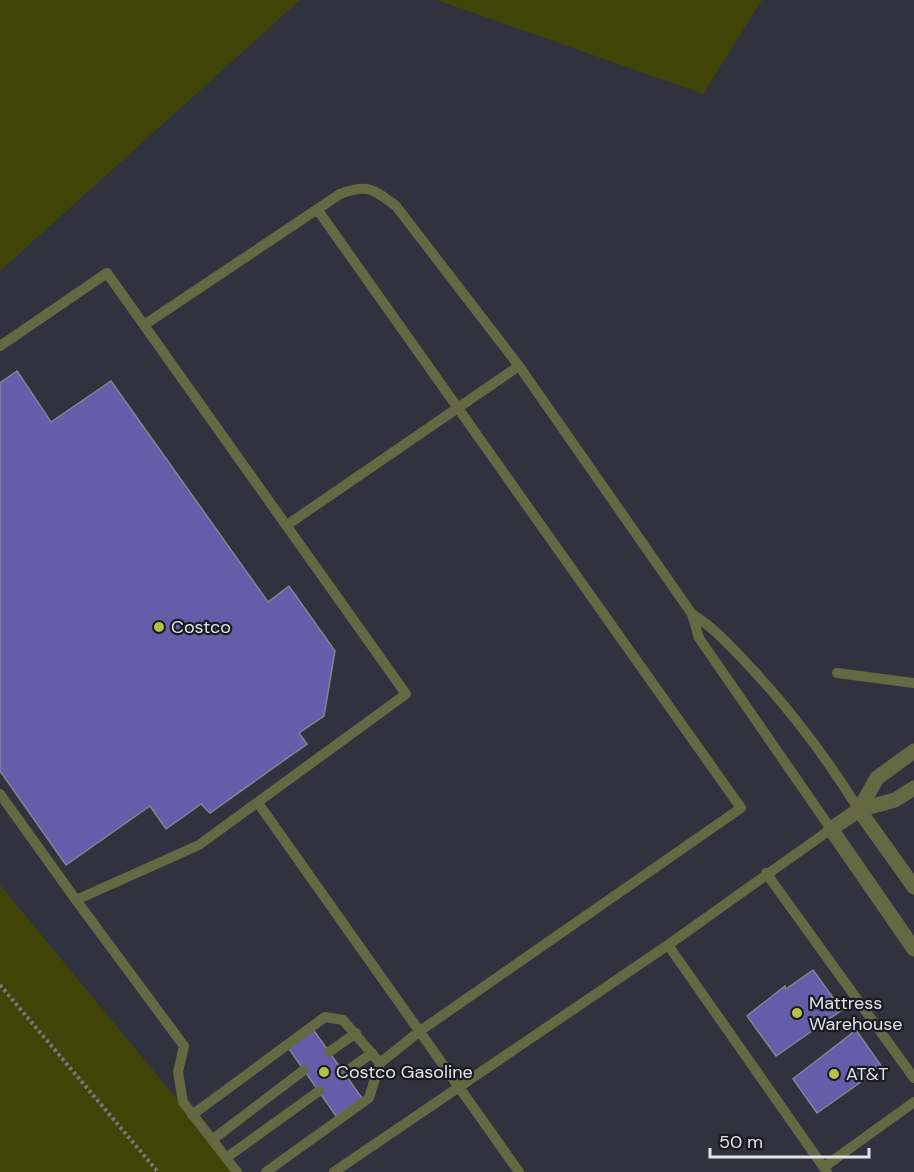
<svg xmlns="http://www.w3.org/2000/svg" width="914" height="1172" font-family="'DM Sans',sans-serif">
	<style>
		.green { fill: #404507 }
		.building { fill: #655caa; stroke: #848493; stroke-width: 1.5 }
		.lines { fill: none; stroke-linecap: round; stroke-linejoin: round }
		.path { stroke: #767681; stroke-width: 4; stroke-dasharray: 3 3; stroke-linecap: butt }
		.service { stroke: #646944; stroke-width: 10 }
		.minor { stroke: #646944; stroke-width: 15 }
		.tertiary { stroke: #646944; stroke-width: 15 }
		.poi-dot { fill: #b6c148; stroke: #1a1a20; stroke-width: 2 }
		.labels { text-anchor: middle; stroke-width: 4.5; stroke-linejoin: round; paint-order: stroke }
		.poi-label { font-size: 18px; fill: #e3e3ec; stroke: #1a1a20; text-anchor: start }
	</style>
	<rect width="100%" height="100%" fill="#32323e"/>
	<!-- green -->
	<path class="green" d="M 0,0 L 300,0 L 0,271 Z
		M 437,0 L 762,0 L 703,94 Z
		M 0,885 L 237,1172 L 0,1172 Z"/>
	<!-- building -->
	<path class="building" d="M 17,371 L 51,422 L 111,381 L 268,602 L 289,586 L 335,651 L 324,716 L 299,733 L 307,744 L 210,813 L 201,804 L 166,829 L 150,806 L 66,865 L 0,771 L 0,383 Z
		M 813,970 L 842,1010 L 776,1056 L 747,1016 L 785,986 L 786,989 Z
		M 312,1028 L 362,1098 L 336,1116 L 287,1046 Z
		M 856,1030 L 882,1067 L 817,1113 L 793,1079 Z"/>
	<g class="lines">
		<!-- path -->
		<path class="path" d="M 0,985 L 158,1172"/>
		<!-- service -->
		<path class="service" d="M 144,325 L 340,194 C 368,184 372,188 396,206 L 519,366 L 287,525
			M 0,346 L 107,273 L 406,694 L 199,845 L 76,900 L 0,794
			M 692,614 C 716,629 733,649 753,670 C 793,713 828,760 859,810
			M 837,673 L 914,683
			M 258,803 L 519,1172
			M 766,873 L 914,1078
			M 76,900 L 184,1046 L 178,1072 L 183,1102 L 237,1172
			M 668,945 L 827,1172
			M 329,1052 L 356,1033
			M 344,1073 L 372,1053
			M 192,1115 L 325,1017 L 343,1020 L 380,1063
			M 212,1140 L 304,1070
			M 226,1158 L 319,1091
			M 824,1167 L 914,1102
			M 266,1172 L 369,1098 L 380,1063 L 420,1031 L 741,808 L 317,209
			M 334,1172 L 668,945 L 831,829 L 699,638 L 692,614 L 519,366"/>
		<!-- minor -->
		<path class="minor" d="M 859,810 L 877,778 L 914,751
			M 831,829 L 859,810 L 895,800 L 914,788"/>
		<!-- tertiary -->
		<path class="tertiary" d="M 859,810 L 914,887
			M 831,829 L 914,949"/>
	</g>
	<!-- markers -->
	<g class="poi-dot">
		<circle cx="159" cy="627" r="6"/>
		<circle cx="797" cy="1013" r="6"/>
		<circle cx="324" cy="1072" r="6"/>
		<circle cx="834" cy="1074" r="6"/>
	</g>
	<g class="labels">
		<!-- poi labels -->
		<g class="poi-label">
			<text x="171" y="633">Costco</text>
			<text x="809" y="1009">Mattress<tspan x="809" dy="21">Warehouse</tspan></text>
			<text x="336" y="1078">Costco Gasoline</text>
			<text x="846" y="1080">AT&amp;T</text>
		</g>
	</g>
	<!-- scale -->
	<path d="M710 1148v9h159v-9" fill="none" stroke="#e3e3ec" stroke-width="3"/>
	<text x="719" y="1148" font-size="18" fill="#e3e3ec" stroke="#1a1a20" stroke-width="4.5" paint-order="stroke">50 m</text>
</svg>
